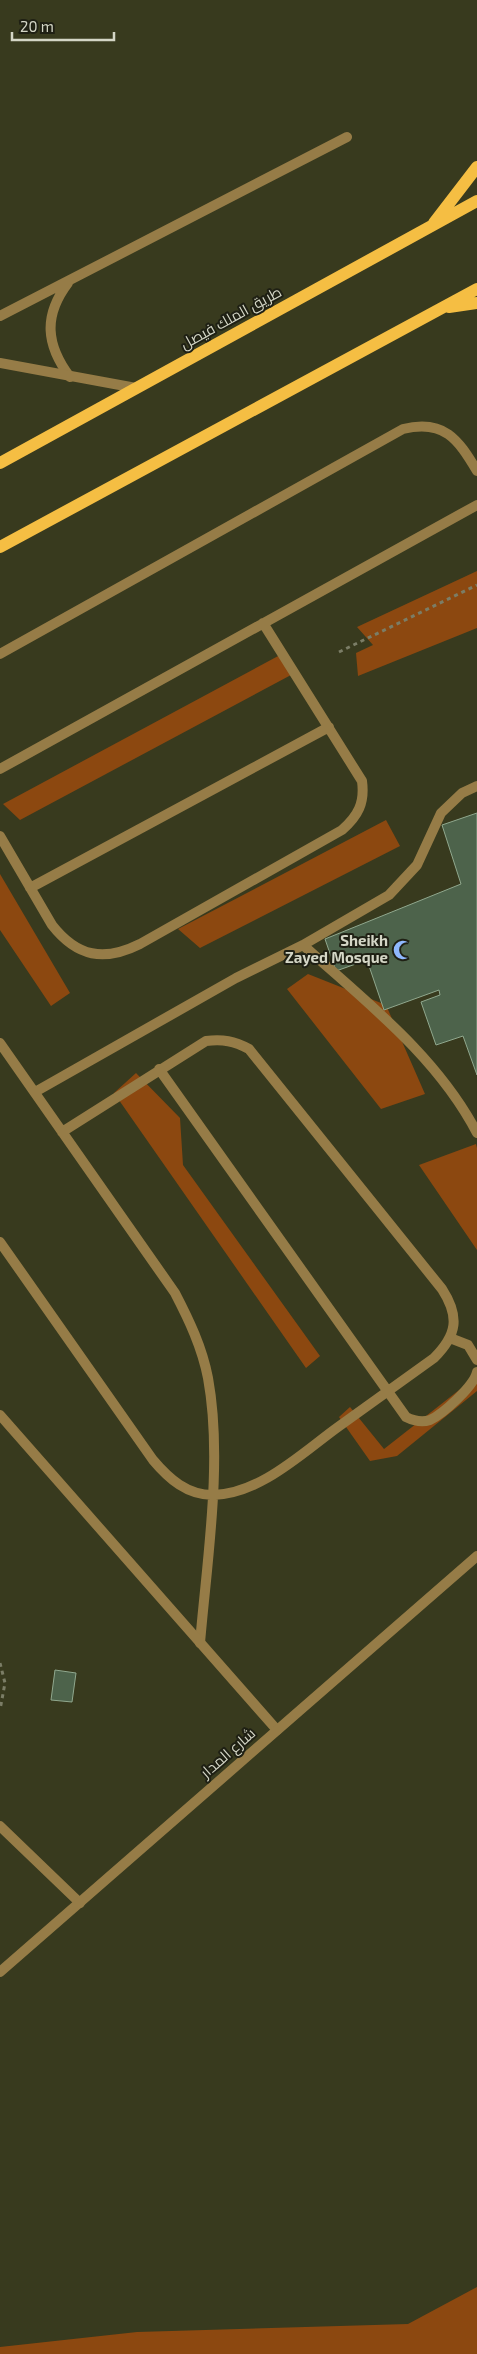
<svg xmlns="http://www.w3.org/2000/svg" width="477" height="2354" font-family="'Exo 2',Cairo,sans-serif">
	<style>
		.green { fill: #8c4810 }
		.building { fill: #4d634b; stroke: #90a88e }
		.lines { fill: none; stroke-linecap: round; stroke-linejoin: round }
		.path { stroke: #7b7d66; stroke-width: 3; stroke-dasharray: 4 4; stroke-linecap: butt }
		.service { stroke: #967c47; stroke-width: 10 }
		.minor { stroke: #967c47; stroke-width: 10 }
		.tertiary { stroke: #967c47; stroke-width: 10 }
		.primary { stroke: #f5be43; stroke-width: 12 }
		.labels { text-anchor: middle; stroke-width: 4; stroke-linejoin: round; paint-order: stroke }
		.street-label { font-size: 15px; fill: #d4d6c6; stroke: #1f2014 }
		.poi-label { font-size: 15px; font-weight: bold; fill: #d4d6c6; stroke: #1f2014; text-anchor: end }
	</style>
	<rect width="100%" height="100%" fill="#383a1e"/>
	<!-- green -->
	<path class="green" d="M 477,571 L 477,628 L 358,676 L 356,653 L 373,645 L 357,627 Z
		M 280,655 L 291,675 L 20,820 L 3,804 Z
		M 386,820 L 400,846 L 200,948 L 178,929 Z
		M 0,874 L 70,993 L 51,1006 L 0,930 Z
		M 308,974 L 386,1005 L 425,1094 L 381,1109 L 287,989 Z
		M 136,1073 L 180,1118 L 183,1165 L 320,1356 L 306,1368 L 114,1093 Z
		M 476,1144 L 477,1148 L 477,1250 L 419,1165 Z
		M 477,1376 L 477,1391 L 397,1456 L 370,1461 L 339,1417 L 350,1407 L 384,1449 Z
		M 477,2287 L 477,2354 L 0,2354 L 0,2347 L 137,2332 L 408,2324 Z"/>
	<!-- building -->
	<path class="building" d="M 477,813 L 477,1075 L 463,1036 L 436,1045 L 421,1002 L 440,995 L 439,990 L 384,1010 L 367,960 L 336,971 L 325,939 L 461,884 L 442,825 Z
		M 55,1670 L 76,1673 L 72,1702 L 51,1700 Z"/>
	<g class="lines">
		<!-- path -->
		<path class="path" d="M 339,652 L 477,585
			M 0,1663 L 5,1683 L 0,1710"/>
		<!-- service -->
		<path class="service" d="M 0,654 L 403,429 C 444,419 458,439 477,471
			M 0,769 L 477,505
			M 0,836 L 52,925 C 77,957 104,962 140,944 L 342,830 C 358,816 365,803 362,781 L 263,623
			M 30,888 L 329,727
			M 303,945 C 366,1002 437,1056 477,1133
			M 0,1043 L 175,1293 C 189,1320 202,1347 208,1378 C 223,1460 207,1560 200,1643
			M 159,1069 L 406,1417 C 414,1421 421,1423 430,1420 C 443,1414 474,1386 477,1372
			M 35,1092 L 236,978 L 303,945 L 389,895 L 417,865 L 441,813 L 462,793 L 477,786
			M 0,1242 L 153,1460 C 169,1479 187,1495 213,1495 C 260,1494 302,1453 338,1427 C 370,1404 402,1381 434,1358 C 457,1335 460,1317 442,1289 L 249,1049 C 234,1041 223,1039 206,1041 L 62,1132
			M 450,1338 L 468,1345 L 477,1360"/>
		<!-- minor -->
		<path class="minor" d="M 68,283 C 43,316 46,345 70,377
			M 0,316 L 347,137
			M 0,1415 L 277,1730
			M 0,1826 L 80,1903"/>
		<!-- tertiary -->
		<path class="tertiary" d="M 0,363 L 136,388
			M 0,1972 L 477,1556"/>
		<!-- primary -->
		<path class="primary" d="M 434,223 L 477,167
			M 449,307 L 477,303
			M 0,463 L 477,201
			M 0,547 L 477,289"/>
	</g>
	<!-- icons -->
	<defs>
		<symbol id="mosque-bare" viewBox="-9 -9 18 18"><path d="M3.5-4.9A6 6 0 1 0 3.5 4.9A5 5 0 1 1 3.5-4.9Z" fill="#8fb8fd" stroke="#1f2014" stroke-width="2.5" paint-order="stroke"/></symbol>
	</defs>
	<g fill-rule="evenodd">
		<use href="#mosque-bare" x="389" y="936" width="28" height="28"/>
	</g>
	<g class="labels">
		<!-- street labels -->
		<g class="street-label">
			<text transform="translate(231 318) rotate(-29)" y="5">طريق الملك فيصل</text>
			<text transform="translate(228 1753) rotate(-41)" y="5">شارع المدار</text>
		</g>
		<!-- poi labels -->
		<g class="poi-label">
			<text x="388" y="946">Sheikh<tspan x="388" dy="17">Zayed Mosque</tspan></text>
		</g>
	</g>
	<!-- scale -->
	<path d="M12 32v8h102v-8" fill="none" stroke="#d4d6c6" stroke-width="2.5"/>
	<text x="20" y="32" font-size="15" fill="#d4d6c6" stroke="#1f2014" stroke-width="4" paint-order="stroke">20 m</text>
</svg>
